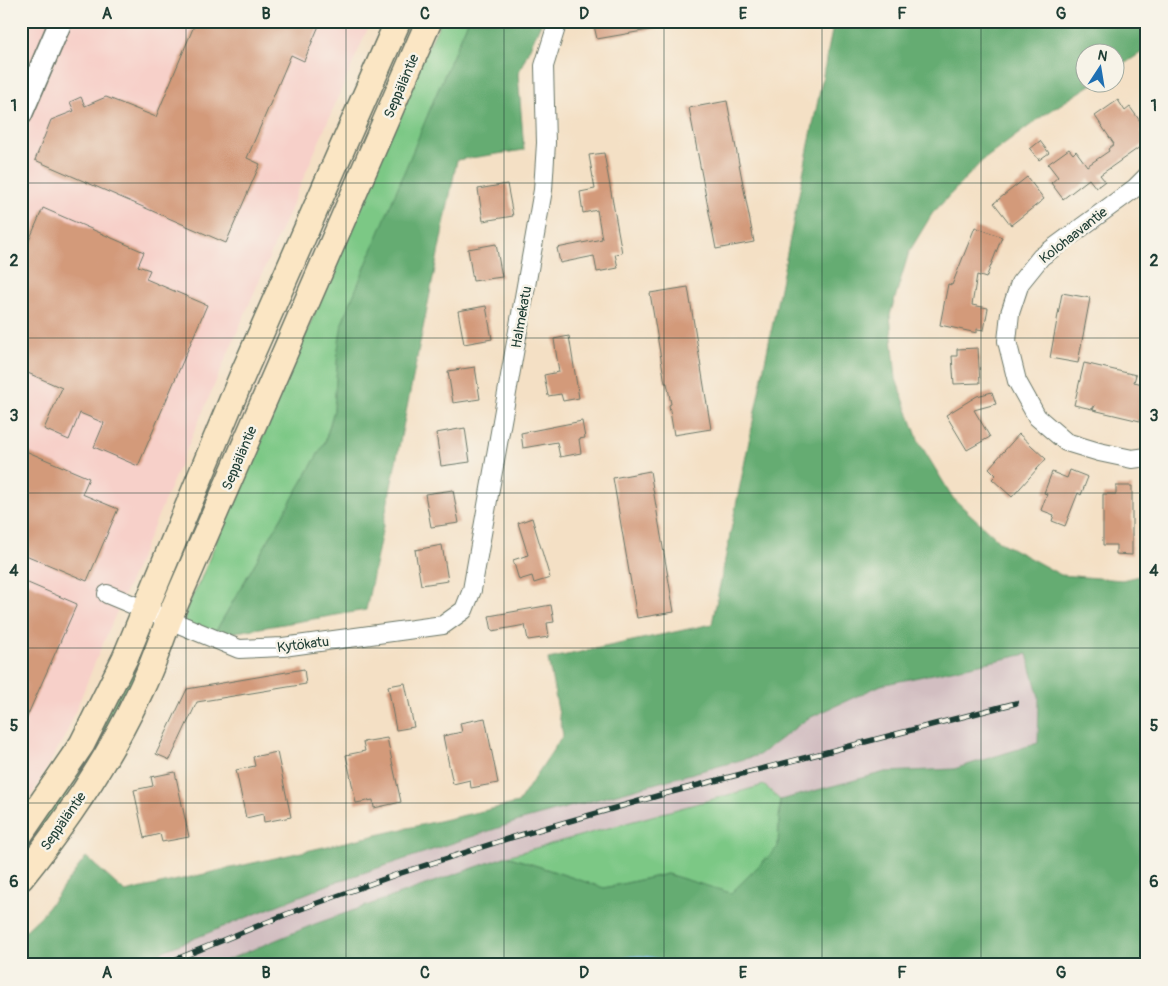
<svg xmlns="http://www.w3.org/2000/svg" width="1168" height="986" font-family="Pangolin,sans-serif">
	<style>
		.built { fill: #f7d0c9 }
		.industrial { fill: #d2bec1 }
		.green { fill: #7cc885; stroke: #4e825c }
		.forest { fill: #65ac72; stroke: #427453 }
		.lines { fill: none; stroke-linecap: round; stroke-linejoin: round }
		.stream { stroke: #7cb9ef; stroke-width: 4.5 }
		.building { fill: #d39a7a }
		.minor-casing { stroke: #6a7667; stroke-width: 20 }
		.tertiary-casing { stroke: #6a7667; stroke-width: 25 }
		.secondary-casing { stroke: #6a7667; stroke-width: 28 }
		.minor { stroke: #fff; stroke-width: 18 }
		.tertiary { stroke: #fff; stroke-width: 22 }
		.secondary { stroke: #fbe6c4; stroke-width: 25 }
		.rail-casing { stroke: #1f3d34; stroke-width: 5.5 }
		.rail { stroke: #f7f3e8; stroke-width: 4; stroke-dasharray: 11; stroke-linecap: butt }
		.grid { fill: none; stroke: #1f3d34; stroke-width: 1; stroke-opacity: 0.55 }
		.labels { text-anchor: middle; stroke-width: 5; stroke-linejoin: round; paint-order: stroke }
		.street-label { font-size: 14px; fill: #1f3d34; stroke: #f7f3e8 }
		.neatline { fill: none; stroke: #1f3d34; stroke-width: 2 }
		.grid-label { font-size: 16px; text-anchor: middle; font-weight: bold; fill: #1f3d34 }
	</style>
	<rect width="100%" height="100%" fill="#f7f3e8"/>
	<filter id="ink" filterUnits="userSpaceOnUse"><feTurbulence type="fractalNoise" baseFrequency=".02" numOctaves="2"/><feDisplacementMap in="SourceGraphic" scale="10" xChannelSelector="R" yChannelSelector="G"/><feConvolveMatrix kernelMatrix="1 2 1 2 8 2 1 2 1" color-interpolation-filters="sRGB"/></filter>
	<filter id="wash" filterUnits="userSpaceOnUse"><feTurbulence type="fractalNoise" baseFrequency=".0096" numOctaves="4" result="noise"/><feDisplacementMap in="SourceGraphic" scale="20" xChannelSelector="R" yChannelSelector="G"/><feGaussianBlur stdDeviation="1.12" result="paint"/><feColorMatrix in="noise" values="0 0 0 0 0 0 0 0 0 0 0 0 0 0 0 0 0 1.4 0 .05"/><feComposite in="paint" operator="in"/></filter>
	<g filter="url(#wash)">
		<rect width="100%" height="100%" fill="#f4e0c5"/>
		<!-- built -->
		<path class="built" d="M 21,21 L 371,21 L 96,660 L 67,732 L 33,793 L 21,808 Z"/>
		<!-- industrial -->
		<path class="industrial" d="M 1027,654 L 1039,697 L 1038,743 L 954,769 L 885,772 L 780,800 L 764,785 L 507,856 L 315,924 L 215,965 L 128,965 L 330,884 L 522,820 L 759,755 L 807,719 L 881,685 Z"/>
		<!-- green -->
		<path class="green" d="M 441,21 L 468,21 L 435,97 L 338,349 L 334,410 L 325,442 L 213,636 L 184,622 L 187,606 L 200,581 L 227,515 L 262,438 L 416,71 Z
			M 132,670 L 140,673 L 103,743 L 21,861 L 21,847 L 37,829 Z
			M 764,785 L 780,800 L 778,847 L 731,894 L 667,874 L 604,888 L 507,856 Z"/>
		<!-- forest -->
		<path class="forest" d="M 468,21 L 542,21 L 518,74 L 524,150 L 457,160 L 366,610 L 213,636 L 325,442 L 334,410 L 338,349 L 342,323 L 435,97 Z
			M 834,21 L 1147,21 L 1147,49 L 1116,69 L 1116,52 L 1086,52 L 1086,82 L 1094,83 L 1044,115 L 982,161 L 932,214 L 909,252 L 890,315 L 896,379 L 919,442 L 953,498 L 1000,542 L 1061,575 L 1122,580 L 1147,574 L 1147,965 L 215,965 L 315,924 L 507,856 L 604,888 L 667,874 L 731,893 L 778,847 L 780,800 L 885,772 L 954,769 L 1038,743 L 1039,697 L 1027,654 L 881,685 L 807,719 L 759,755 L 522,820 L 330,884 L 128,965 L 21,965 L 21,935 L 41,916 L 86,857 L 125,892 L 518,803 L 563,735 L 548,659 L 712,624 Z"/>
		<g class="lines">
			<!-- stream -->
			<path class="stream" d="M 609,965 C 638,953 647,958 676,965"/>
		</g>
		<g id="blocks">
			<!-- building -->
			<path class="building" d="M 196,21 L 321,21 L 304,61 L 291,55 L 247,158 L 260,164 L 226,243 L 35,160 L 51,120 L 74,111 L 70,102 L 81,97 L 85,106 L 106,97 L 156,117 Z
				M 593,21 L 660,21 L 660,28 L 597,39 Z
				M 1118,100 L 1125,111 L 1130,107 L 1145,128 L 1140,131 L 1147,142 L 1100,175 L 1105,181 L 1096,188 L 1089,179 L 1063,199 L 1051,183 L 1058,177 L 1048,164 L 1069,149 L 1073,154 L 1076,151 L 1087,166 L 1109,151 L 1108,149 L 1114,144 L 1095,116 Z
				M 727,101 L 754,242 L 716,249 L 689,108 Z
				M 1040,141 L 1049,153 L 1039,160 L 1030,149 Z
				M 604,153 L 622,253 L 615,254 L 618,268 L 597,272 L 594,256 L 560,263 L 557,248 L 602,239 L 597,210 L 583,213 L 580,192 L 595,189 L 589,155 Z
				M 1027,177 L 1044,199 L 1011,225 L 994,203 Z
				M 507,184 L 513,216 L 483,221 L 478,189 Z
				M 43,208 L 144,252 L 138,266 L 150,270 L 146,279 L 207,305 L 138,466 L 94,447 L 104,423 L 80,413 L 69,440 L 44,429 L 62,388 L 21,370 L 21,259 Z
				M 975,227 L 1002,237 L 986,278 L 977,275 L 972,305 L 988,308 L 984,330 L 977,329 L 977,333 L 940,325 L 948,284 L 952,285 Z
				M 496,244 L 502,277 L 473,281 L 468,249 Z
				M 688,287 L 711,429 L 674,435 L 669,405 L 671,404 L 667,383 L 665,383 L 650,293 Z
				M 1062,293 L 1090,298 L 1078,363 L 1050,358 Z
				M 486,306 L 492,339 L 464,344 L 458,311 Z
				M 569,336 L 579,398 L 563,401 L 561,394 L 548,396 L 544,375 L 559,372 L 554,339 Z
				M 978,348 L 980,383 L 954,384 L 952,356 L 957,356 L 957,349 Z
				M 1084,363 L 1136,375 L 1134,382 L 1147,385 L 1140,421 L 1093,410 L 1095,405 L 1092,409 L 1074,405 Z
				M 475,367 L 480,399 L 453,403 L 448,371 Z
				M 992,392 L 996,404 L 974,410 L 990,437 L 967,450 L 946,415 L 977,396 Z
				M 582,421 L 585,438 L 579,439 L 581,453 L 560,457 L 557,442 L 523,448 L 521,433 Z
				M 465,428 L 470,462 L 441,466 L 436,433 Z
				M 1019,434 L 1046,459 L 1012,497 L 992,479 L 996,475 L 989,468 Z
				M 21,449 L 89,478 L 82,494 L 118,509 L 87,581 L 21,553 Z
				M 1070,470 L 1088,477 L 1081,495 L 1078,493 L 1065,526 L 1052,521 L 1054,515 L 1041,510 L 1047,494 L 1044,493 L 1052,472 L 1067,478 Z
				M 650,471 L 674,612 L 637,618 L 613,478 Z
				M 1116,486 L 1132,486 L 1132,555 L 1116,554 L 1116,545 L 1103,545 L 1103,494 L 1116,494 Z
				M 453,490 L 459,523 L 431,527 L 425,494 Z
				M 532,518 L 550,578 L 534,583 L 532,576 L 519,580 L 513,560 L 528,555 L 518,523 Z
				M 442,545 L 448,581 L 421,585 L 415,550 Z
				M 21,580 L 77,604 L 21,730 Z
				M 551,605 L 554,622 L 547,623 L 549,637 L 528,640 L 525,625 L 492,631 L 489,616 Z
				M 304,669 L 306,684 L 197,702 L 170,760 L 156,754 L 187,689 Z
				M 405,683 L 414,727 L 396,730 L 388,686 Z
				M 485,718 L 498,783 L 471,788 L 470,780 L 453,784 L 443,736 L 462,732 L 460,723 Z
				M 387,738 L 401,802 L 374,808 L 373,800 L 356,803 L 346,755 L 365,751 L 363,742 Z
				M 277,752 L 291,817 L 264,822 L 263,814 L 246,818 L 236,770 L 255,766 L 253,757 Z
				M 175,772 L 189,837 L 162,842 L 160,834 L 144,838 L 134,790 L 153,786 L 151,777 Z"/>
		</g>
	</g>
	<g filter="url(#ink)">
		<use href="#blocks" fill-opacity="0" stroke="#6a7667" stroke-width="1"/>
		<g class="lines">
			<defs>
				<path id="minor" d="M 1147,176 L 1135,188 L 1041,257 L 1020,283 L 1010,313 L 1007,341 L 1017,381 L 1037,417 L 1066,442 L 1099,452 L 1132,459 L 1147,457
					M 107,594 L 239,649 L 283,647 L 443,625 L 464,610 L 472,590 L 543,190 L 546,143 L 544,66 L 558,21"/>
				<path id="tertiary" d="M 21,114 L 61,21"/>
				<path id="secondary" d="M 21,833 L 82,744 L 125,658 L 242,376 L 398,21
					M 21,878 C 67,821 108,760 139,694 C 151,670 160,644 169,619 L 429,21"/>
			</defs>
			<!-- minor casing -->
			<use href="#minor" class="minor-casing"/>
			<!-- tertiary casing -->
			<use href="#tertiary" class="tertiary-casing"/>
			<!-- secondary casing -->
			<use href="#secondary" class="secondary-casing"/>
			<!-- minor -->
			<use href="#minor" class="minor"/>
			<!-- tertiary -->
			<use href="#tertiary" class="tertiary"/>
			<!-- secondary -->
			<use href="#secondary" class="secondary"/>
			<defs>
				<path id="rail" d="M 162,965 L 287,914 L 398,874 L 510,838 L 664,794 L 1016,703"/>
			</defs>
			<!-- rail casing -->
			<use href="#rail" class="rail-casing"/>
			<!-- rail -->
			<use href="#rail" class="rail"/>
		</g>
	</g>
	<!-- grid -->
	<path class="grid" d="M 186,21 L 186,965M 346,21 L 346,965M 504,21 L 504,965M 664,21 L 664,965M 822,21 L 822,965M 981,21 L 981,965M 21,183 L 1147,183M 21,338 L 1147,338M 21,493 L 1147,493M 21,648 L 1147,648M 21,803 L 1147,803"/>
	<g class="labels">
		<!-- street labels -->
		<g class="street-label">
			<text transform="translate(401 86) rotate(-67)" y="5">Seppäläntie</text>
			<text transform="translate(1073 235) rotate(-38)" y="5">Kolohaavantie</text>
			<text transform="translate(521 317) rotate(-80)" y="5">Halmekatu</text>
			<text transform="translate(239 458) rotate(-67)" y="5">Seppäläntie</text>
			<text transform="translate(303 644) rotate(-7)" y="5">Kytökatu</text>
			<text transform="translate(63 821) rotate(-55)" y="5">Seppäläntie</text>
		</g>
	</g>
	<!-- margin -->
	<rect width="1168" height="986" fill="none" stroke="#f7f3e8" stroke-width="55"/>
	<!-- north arrow -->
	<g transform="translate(1100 68) rotate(12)"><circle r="24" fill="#f7f3e8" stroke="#a1aaa0"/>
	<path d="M0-4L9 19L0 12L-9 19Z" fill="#1f6fb2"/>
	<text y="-8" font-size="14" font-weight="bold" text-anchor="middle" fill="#1f3d34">N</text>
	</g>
	<rect x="28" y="28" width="1112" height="930" class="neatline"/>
	<g class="grid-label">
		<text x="107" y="19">A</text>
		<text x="266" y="19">B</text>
		<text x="425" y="19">C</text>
		<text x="584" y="19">D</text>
		<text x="743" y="19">E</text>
		<text x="902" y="19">F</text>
		<text x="1061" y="19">G</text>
		<text x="14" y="111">1</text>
		<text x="1154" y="111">1</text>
		<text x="14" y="266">2</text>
		<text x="1154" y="266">2</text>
		<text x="14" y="421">3</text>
		<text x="1154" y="421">3</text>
		<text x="14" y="576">4</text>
		<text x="1154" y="576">4</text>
		<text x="14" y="731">5</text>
		<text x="1154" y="731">5</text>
		<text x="14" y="887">6</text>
		<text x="1154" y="887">6</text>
		<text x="107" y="978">A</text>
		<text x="266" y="978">B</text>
		<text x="425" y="978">C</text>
		<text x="584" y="978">D</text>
		<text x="743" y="978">E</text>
		<text x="902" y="978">F</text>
		<text x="1061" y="978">G</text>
	</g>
</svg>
